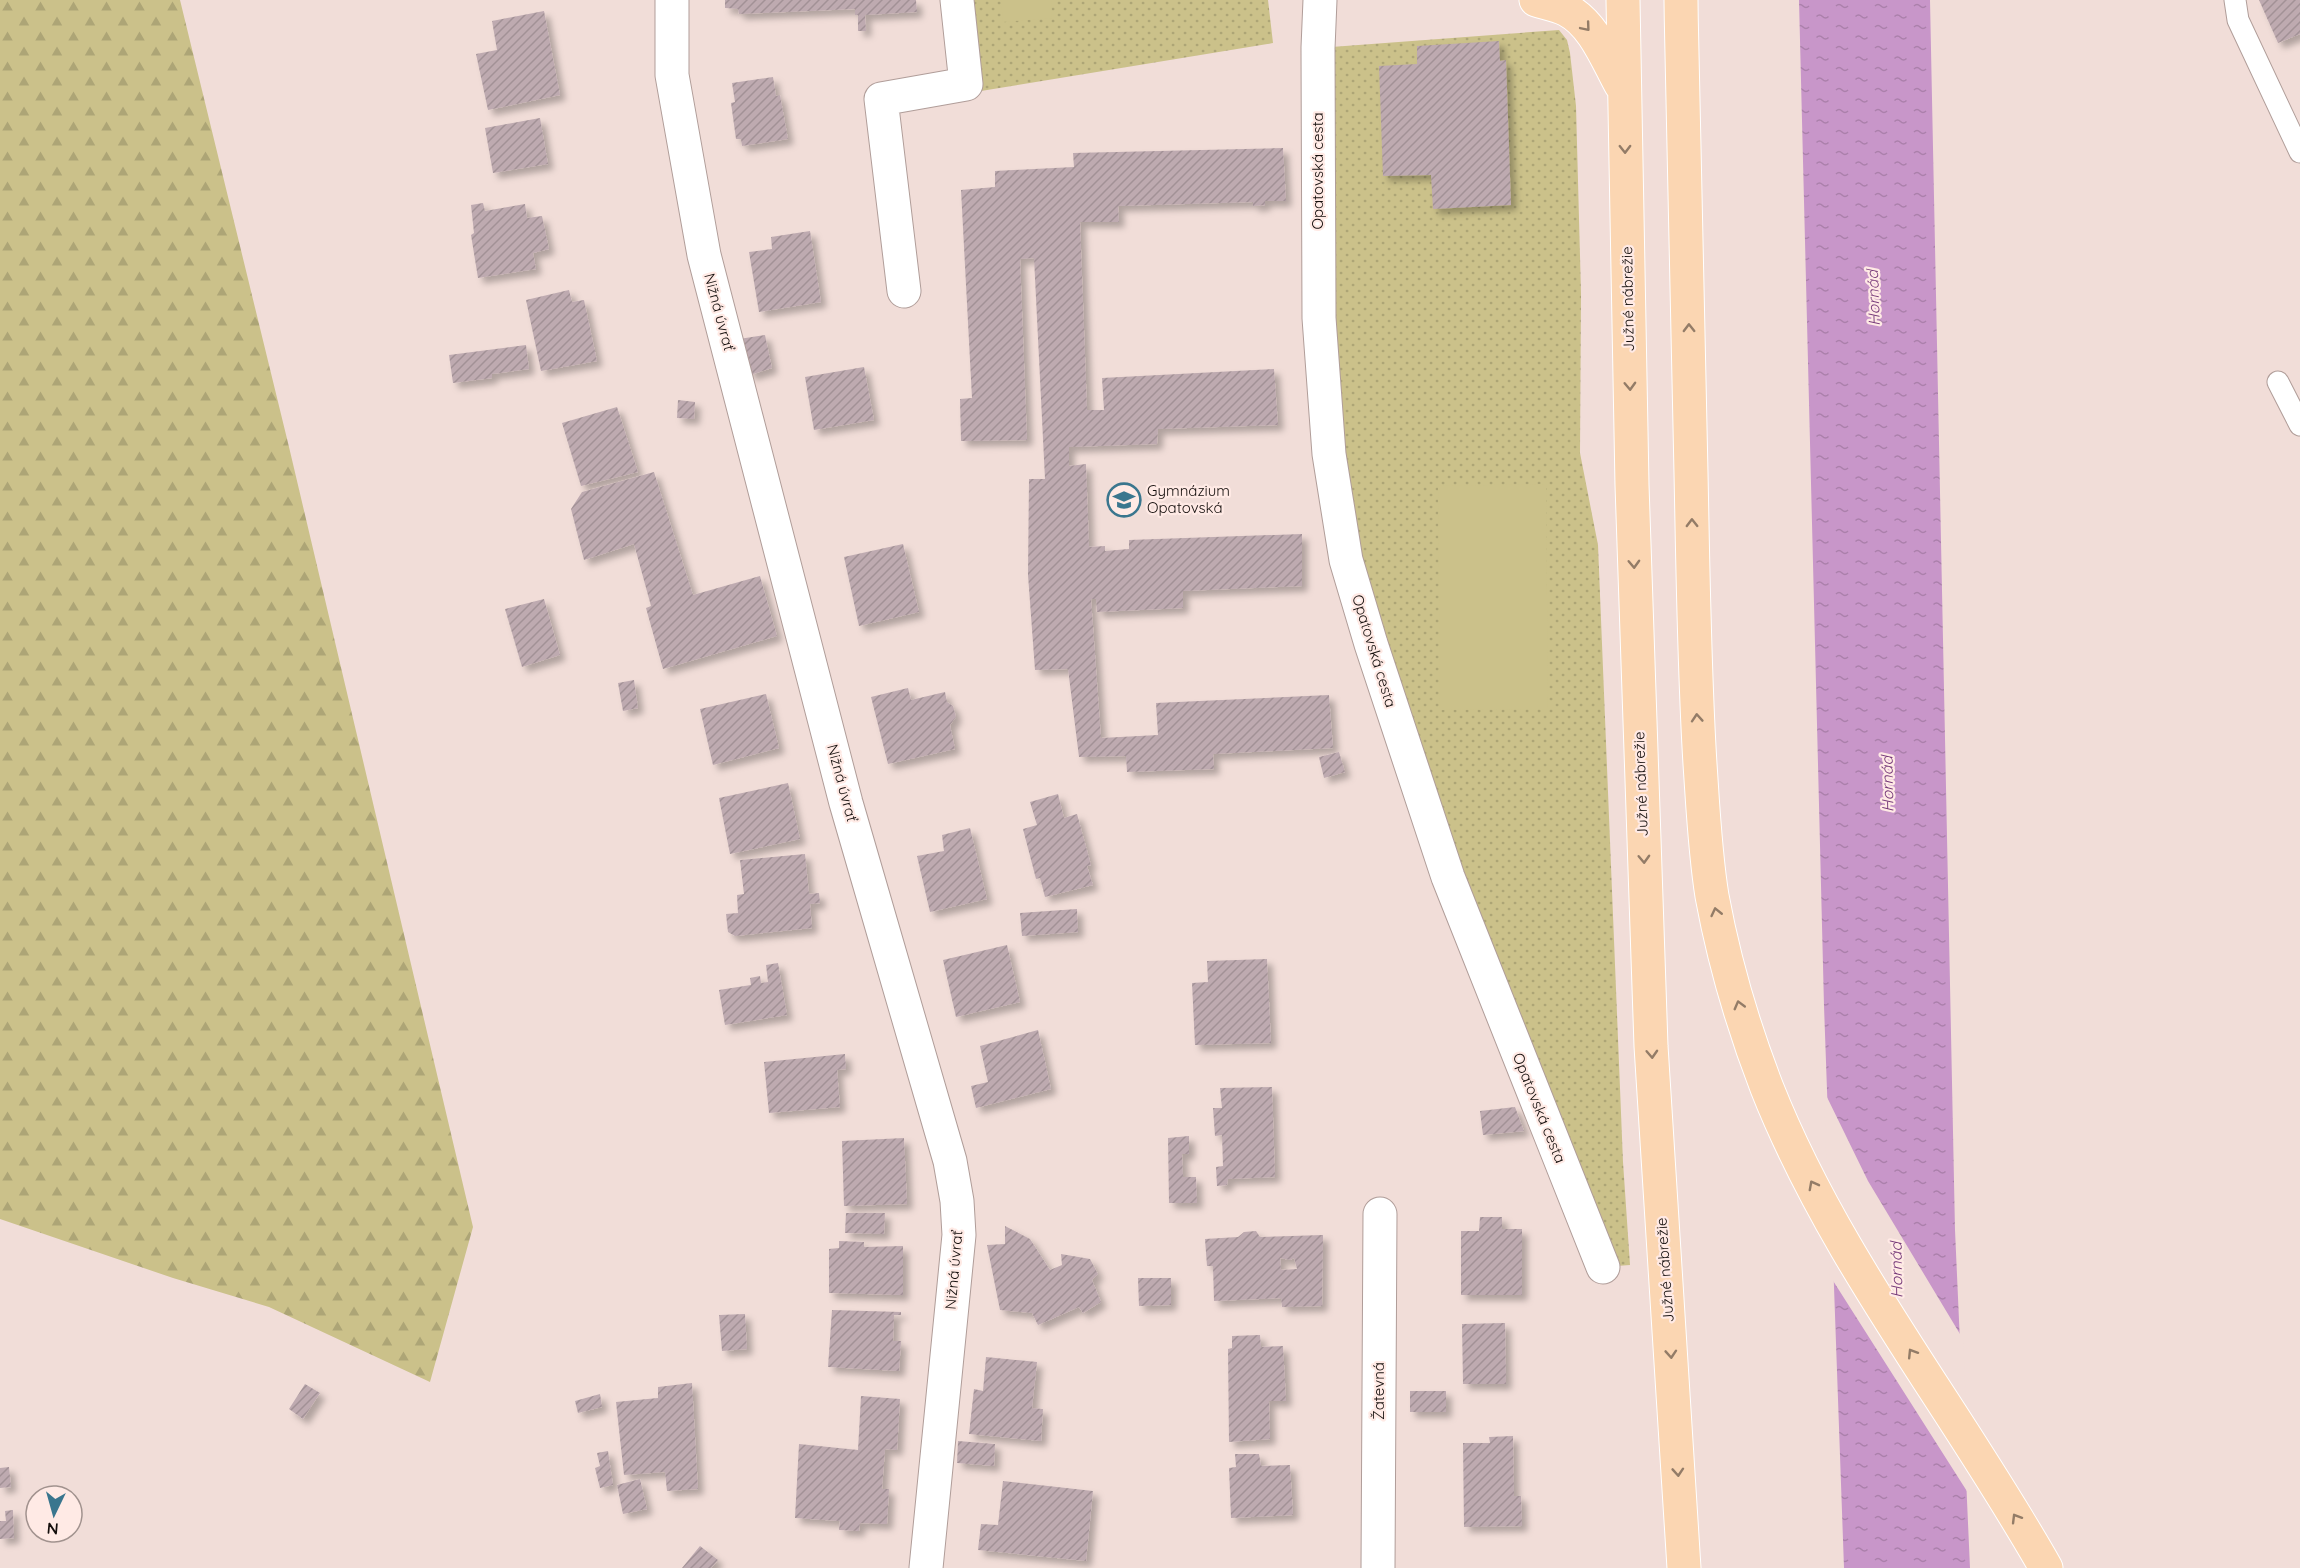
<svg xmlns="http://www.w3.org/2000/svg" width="2300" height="1568" font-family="Quicksand,sans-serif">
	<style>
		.grass { fill: url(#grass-dots) }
		.forest { fill: url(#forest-firs) }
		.park { fill: #cbc18a }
		.water { fill: url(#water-ripples) }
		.pier { fill: #f1ddd8 }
		.building { fill: url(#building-hatch); fill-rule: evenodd; filter: url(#shadow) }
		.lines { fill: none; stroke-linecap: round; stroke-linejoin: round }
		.service-casing { stroke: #b09d99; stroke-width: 23 }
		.minor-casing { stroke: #b09d99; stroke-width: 35 }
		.trunk-casing { stroke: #fff; stroke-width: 35 }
		.service { stroke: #fff; stroke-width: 21 }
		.minor { stroke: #fff; stroke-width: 33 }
		.trunk { stroke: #fbd6b2; stroke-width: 33 }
		.oneway { stroke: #937c67 }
		.labels { text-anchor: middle; stroke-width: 4.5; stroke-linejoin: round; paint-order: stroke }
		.street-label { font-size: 15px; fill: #140e0c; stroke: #ffeae5 }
		.poi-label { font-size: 15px; fill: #140e0c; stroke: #ffeae5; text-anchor: start }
		.water-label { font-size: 16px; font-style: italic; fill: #763979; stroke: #ffeae5 }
	</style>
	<defs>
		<pattern id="grass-dots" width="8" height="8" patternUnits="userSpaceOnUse" patternTransform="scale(1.5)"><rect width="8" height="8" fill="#cbc18a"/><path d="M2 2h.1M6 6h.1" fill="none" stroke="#ada576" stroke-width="1.8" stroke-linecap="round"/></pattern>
		<pattern id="forest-firs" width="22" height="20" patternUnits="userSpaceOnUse" patternTransform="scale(1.5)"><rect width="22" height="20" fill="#cbc18a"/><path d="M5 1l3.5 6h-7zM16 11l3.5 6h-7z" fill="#ada576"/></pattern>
		<pattern id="water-ripples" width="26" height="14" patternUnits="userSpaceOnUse" patternTransform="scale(1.5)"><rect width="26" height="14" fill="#c896c9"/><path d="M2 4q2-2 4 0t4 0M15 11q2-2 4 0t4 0" fill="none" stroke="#ab80ab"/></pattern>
		<pattern id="building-hatch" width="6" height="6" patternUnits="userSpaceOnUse" patternTransform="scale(1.5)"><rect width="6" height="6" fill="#beaab0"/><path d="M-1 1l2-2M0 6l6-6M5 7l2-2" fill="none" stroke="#a29196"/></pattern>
		<filter id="shadow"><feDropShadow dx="5.5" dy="5.5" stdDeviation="3" flood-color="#0004"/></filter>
	</defs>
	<rect width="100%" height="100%" fill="#f1ddd8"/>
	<!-- grass -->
	<path class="grass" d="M 971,0 L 1268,0 L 1273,43 L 981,91 Z
		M 1559,30 L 1567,40 L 1570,53 L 1576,106 L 1581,293 L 1580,453 L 1598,545 L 1623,1162 L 1630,1265 L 1603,1267 L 1346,560 L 1318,48 Z"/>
	<!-- forest -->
	<path class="forest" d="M 0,0 L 180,0 L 289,447 L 473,1227 L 430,1382 L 269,1307 L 173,1278 L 0,1219 Z"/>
	<!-- park -->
	<path class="park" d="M 1001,0 L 1051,0 L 1052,18 L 1003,22 Z
		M 1546,484 L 1548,709 L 1440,710 L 1438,486 Z"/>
	<!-- water -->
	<path class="water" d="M 1799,0 L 1930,0 L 1955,1230 L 1970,1568 L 1844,1568 L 1824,1006 Z"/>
	<!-- pier -->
	<path class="pier" d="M 1824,1091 L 1868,1181 L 1963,1339 L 1970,1496 L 1830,1276 Z"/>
	<!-- building -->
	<path class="building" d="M 725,0 L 916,0 L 917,12 L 865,15 L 866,31 L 858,31 L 858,15 L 855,15 L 855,9 L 739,14 L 738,9 L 725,8 Z
		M 2259,0 L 2300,0 L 2300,34 L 2278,43 Z
		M 544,11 L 560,95 L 488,110 L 476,54 L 497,50 L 492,21 Z
		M 1499,41 L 1500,61 L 1506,60 L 1511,205 L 1433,209 L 1431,175 L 1383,176 L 1379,66 L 1417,64 L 1417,46 Z
		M 773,77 L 776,96 L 780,95 L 788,139 L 742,146 L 741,139 L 736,139 L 731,103 L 735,102 L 732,83 Z
		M 540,118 L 548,164 L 493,173 L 485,128 Z
		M 1283,148 L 1286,201 L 1265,201 L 1265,205 L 1253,206 L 1253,202 L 1118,206 L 1119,222 L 1080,222 L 1087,410 L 1104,410 L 1102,378 L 1274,369 L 1278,425 L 1158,429 L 1157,444 L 1069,447 L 1069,466 L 1086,464 L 1089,547 L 1105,546 L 1105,551 L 1129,549 L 1129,540 L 1302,534 L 1302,586 L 1183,591 L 1183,608 L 1097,612 L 1096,599 L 1091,599 L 1101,738 L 1158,735 L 1156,703 L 1329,695 L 1333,748 L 1213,754 L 1214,769 L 1127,772 L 1126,756 L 1079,757 L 1068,669 L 1035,670 L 1028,575 L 1029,479 L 1045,479 L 1034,258 L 1020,259 L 1027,440 L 961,441 L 960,399 L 972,398 L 961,190 L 995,187 L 995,171 L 1074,167 L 1073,153 Z
		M 483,203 L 485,211 L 525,204 L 527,218 L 542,216 L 549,249 L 533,253 L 536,269 L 478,278 L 471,235 L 474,233 L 471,205 Z
		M 810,231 L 821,302 L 759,312 L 749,252 L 772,249 L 771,237 Z
		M 569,290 L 572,302 L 584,300 L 597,361 L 541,371 L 526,300 Z
		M 765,335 L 772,368 L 750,375 L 739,339 Z
		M 526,345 L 529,369 L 492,374 L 492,378 L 453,383 L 449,355 Z
		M 864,367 L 874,420 L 814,430 L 805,377 Z
		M 678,400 L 695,402 L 694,419 L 677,418 Z
		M 617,407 L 638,472 L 581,486 L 562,423 Z
		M 654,472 L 693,595 L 760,576 L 777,636 L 663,669 L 646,608 L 651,606 L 634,544 L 584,560 L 571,509 L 582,492 Z
		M 903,544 L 919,612 L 859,626 L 844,557 Z
		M 544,599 L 560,655 L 522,667 L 505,609 Z
		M 634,680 L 638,708 L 623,711 L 618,683 Z
		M 908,688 L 911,700 L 945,692 L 947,702 L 953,706 L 956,717 L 950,725 L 955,749 L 888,764 L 871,697 Z
		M 766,694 L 779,748 L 713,765 L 700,709 Z
		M 1339,752 L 1345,772 L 1324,778 L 1319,757 Z
		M 788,783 L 800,839 L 730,854 L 719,798 Z
		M 1058,794 L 1064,818 L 1077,814 L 1091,865 L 1087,866 L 1093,885 L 1045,897 L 1040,878 L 1036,879 L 1023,829 L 1037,825 L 1030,802 Z
		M 970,828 L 987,899 L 930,912 L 917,856 L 944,851 L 942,835 Z
		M 805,854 L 809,894 L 819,893 L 820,903 L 810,904 L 812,928 L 735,936 L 728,932 L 726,914 L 738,913 L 737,895 L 744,894 L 740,860 Z
		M 1077,909 L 1078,932 L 1022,936 L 1020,913 Z
		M 1007,945 L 1020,1002 L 956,1017 L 943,960 Z
		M 1267,959 L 1271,1043 L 1195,1045 L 1192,983 L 1208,982 L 1207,961 Z
		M 778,963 L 787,1015 L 725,1025 L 719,990 L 751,985 L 750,978 L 760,976 L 761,983 L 768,982 L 766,965 Z
		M 1038,1030 L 1051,1089 L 976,1108 L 971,1086 L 988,1082 L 980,1046 Z
		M 845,1054 L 846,1069 L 837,1070 L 840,1107 L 769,1113 L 764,1062 Z
		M 1272,1087 L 1275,1177 L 1228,1179 L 1227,1185 L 1217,1186 L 1216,1167 L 1223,1166 L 1222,1135 L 1215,1136 L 1213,1108 L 1222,1108 L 1220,1088 Z
		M 1515,1107 L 1524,1131 L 1483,1135 L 1480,1111 Z
		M 1189,1136 L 1189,1154 L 1182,1154 L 1183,1177 L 1196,1177 L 1197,1203 L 1169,1203 L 1168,1138 Z
		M 904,1138 L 907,1204 L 844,1206 L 842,1141 Z
		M 846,1213 L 885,1213 L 884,1234 L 845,1233 Z
		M 1480,1217 L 1502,1217 L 1502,1229 L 1522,1229 L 1522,1295 L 1461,1295 L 1461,1231 L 1479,1231 Z
		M 1005,1226 L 1030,1239 L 1050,1270 L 1062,1265 L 1061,1254 L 1090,1259 L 1098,1274 L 1092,1280 L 1101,1302 L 1083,1313 L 1079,1307 L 1038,1325 L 1032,1313 L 1000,1310 L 987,1245 L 1005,1244 Z
		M 1256,1231 L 1260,1237 L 1323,1235 L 1322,1306 L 1282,1307 L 1281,1298 L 1214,1301 L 1213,1266 L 1207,1266 L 1205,1239 L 1238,1237 L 1244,1232 ZM 1280,1258 L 1290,1260 L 1294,1258 L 1297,1269 L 1281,1270 Z
		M 839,1241 L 864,1242 L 864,1247 L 903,1246 L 903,1295 L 829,1293 L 829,1249 L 839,1248 Z
		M 1138,1278 L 1171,1278 L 1171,1305 L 1139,1306 Z
		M 832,1310 L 901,1312 L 901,1315 L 894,1315 L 893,1341 L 901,1341 L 899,1371 L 828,1367 Z
		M 745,1314 L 747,1349 L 722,1351 L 719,1315 Z
		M 1505,1323 L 1506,1384 L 1463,1384 L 1462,1324 Z
		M 1260,1335 L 1261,1347 L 1283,1346 L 1286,1401 L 1269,1401 L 1270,1439 L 1229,1442 L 1228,1349 L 1232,1348 L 1232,1336 Z
		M 986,1357 L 1037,1362 L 1032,1408 L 1043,1409 L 1041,1441 L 969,1434 L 974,1389 L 983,1391 Z
		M 692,1383 L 698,1489 L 667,1491 L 665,1472 L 624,1475 L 616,1402 L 658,1398 L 658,1387 Z
		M 305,1384 L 320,1393 L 303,1419 L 289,1409 Z
		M 1410,1391 L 1446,1391 L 1446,1412 L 1410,1412 Z
		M 600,1394 L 602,1407 L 578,1413 L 575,1401 Z
		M 861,1396 L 900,1399 L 897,1450 L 885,1449 L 882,1489 L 889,1489 L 887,1524 L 860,1523 L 859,1531 L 839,1530 L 840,1521 L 795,1518 L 799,1444 L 858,1450 Z
		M 1513,1436 L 1514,1496 L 1521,1496 L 1522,1526 L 1464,1527 L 1463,1443 L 1490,1443 L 1489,1437 Z
		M 958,1441 L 995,1444 L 994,1466 L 957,1463 Z
		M 608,1451 L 613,1485 L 600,1488 L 595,1468 L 600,1466 L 597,1453 Z
		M 1235,1454 L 1259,1454 L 1261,1466 L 1290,1465 L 1293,1515 L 1231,1518 L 1229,1468 L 1236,1467 Z
		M 9,1467 L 11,1487 L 0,1488 L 0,1468 Z
		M 640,1479 L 647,1509 L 623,1514 L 617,1485 Z
		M 1003,1481 L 1093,1491 L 1086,1561 L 978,1550 L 981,1524 L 998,1525 Z
		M 13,1510 L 14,1538 L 0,1539 L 0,1521 L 6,1521 L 5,1511 Z
		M 700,1546 L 718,1560 L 711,1568 L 682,1568 Z"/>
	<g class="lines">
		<defs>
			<path id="service" d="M 2235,0 L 2238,20 L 2300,152
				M 2278,382 L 2300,425"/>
			<path id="minor" d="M 672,0 L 672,75 L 704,255 L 846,803 L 950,1161 L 957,1201 L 959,1235 L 926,1568
				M 1320,0 L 1318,48 L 1319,318 L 1329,454 L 1346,560 L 1371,644 L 1448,877 L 1603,1267
				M 904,291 L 881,99 L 966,84 L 957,0
				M 1378,1568 L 1380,1214"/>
			<path id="trunk" d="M 1536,0 C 1546,3 1558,5 1567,10 C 1594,24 1607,60 1621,85
				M 1623,0 L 1632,485 L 1651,1046 L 1684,1568
				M 1681,0 C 1683,158 1688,316 1691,473 C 1693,570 1694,667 1700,764 C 1703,808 1705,853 1712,896 C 1724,961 1743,1026 1767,1088 C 1835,1260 1955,1407 2046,1568"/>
		</defs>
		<!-- service casing -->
		<use href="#service" class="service-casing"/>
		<!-- minor casing -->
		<use href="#minor" class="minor-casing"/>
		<!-- trunk casing -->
		<use href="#trunk" class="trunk-casing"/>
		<!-- service -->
		<use href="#service" class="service"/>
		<!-- minor -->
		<use href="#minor" class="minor"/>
		<!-- trunk -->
		<use href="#trunk" class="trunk"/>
	</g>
	<!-- one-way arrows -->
	<defs><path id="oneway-chevron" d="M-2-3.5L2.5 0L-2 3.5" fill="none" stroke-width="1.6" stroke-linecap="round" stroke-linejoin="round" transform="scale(1.5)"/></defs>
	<g class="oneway">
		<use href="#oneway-chevron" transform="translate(1586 27) rotate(50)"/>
		<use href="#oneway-chevron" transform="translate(1625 149) rotate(89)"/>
		<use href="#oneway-chevron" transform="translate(1689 328) rotate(-91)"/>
		<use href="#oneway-chevron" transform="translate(1630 386) rotate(88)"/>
		<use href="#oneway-chevron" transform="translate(1692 523) rotate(-91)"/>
		<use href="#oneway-chevron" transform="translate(1634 564) rotate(88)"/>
		<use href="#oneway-chevron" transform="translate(1697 718) rotate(-94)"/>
		<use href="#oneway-chevron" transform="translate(1644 859) rotate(88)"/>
		<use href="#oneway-chevron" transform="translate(1716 912) rotate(-103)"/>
		<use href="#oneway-chevron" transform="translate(1739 1005) rotate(-105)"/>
		<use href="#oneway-chevron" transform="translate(1652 1054) rotate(87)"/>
		<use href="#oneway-chevron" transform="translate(1813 1185) rotate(-118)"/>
		<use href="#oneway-chevron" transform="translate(1912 1353) rotate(-122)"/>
		<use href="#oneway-chevron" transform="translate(1671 1354) rotate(86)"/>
		<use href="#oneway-chevron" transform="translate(1678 1472) rotate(86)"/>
		<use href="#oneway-chevron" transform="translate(2016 1518) rotate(-121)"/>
	</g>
	<!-- icons -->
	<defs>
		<symbol id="school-ring" viewBox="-11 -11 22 22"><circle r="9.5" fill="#ffeae5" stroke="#3a768e" stroke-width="1.5"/><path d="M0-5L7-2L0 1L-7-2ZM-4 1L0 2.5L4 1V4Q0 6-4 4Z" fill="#3a768e"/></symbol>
	</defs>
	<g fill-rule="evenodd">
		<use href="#school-ring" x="1105" y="481" width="38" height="38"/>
	</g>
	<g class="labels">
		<!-- street labels -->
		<g class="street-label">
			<text transform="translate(1318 171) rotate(-90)" y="5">Opatovská cesta</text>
			<text transform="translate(1628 299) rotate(-91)" y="5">Južné nábrežie</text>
			<text transform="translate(719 312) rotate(75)" y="5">Nižná úvrať</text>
			<text transform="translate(1374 651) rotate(73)" y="5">Opatovská cesta</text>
			<text transform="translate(842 783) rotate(75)" y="5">Nižná úvrať</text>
			<text transform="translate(1641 784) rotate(-92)" y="5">Južné nábrežie</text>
			<text transform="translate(1539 1108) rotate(68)" y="5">Opatovská cesta</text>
			<text transform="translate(954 1270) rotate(-85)" y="5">Nižná úvrať</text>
			<text transform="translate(1665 1270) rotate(-94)" y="5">Južné nábrežie</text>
			<text transform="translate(1379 1391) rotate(-90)" y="5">Žatevná</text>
		</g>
		<!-- poi labels -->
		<g class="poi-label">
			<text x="1147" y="496">Gymnázium<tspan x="1147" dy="17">Opatovská</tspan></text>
		</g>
		<!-- water labels -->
		<g class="water-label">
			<text transform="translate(1873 298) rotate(-92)" y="6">Hornád</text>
			<text transform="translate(1887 784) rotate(-91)" y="6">Hornád</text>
			<text transform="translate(1896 1270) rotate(-91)" y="6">Hornád</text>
		</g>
	</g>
	<!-- north arrow -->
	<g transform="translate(54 1514) rotate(185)"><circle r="28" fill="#ffeae5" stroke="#a1928e" stroke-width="1.5"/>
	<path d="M0-4.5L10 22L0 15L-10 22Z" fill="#3a768e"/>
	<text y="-9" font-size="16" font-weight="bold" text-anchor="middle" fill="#140e0c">N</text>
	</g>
</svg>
